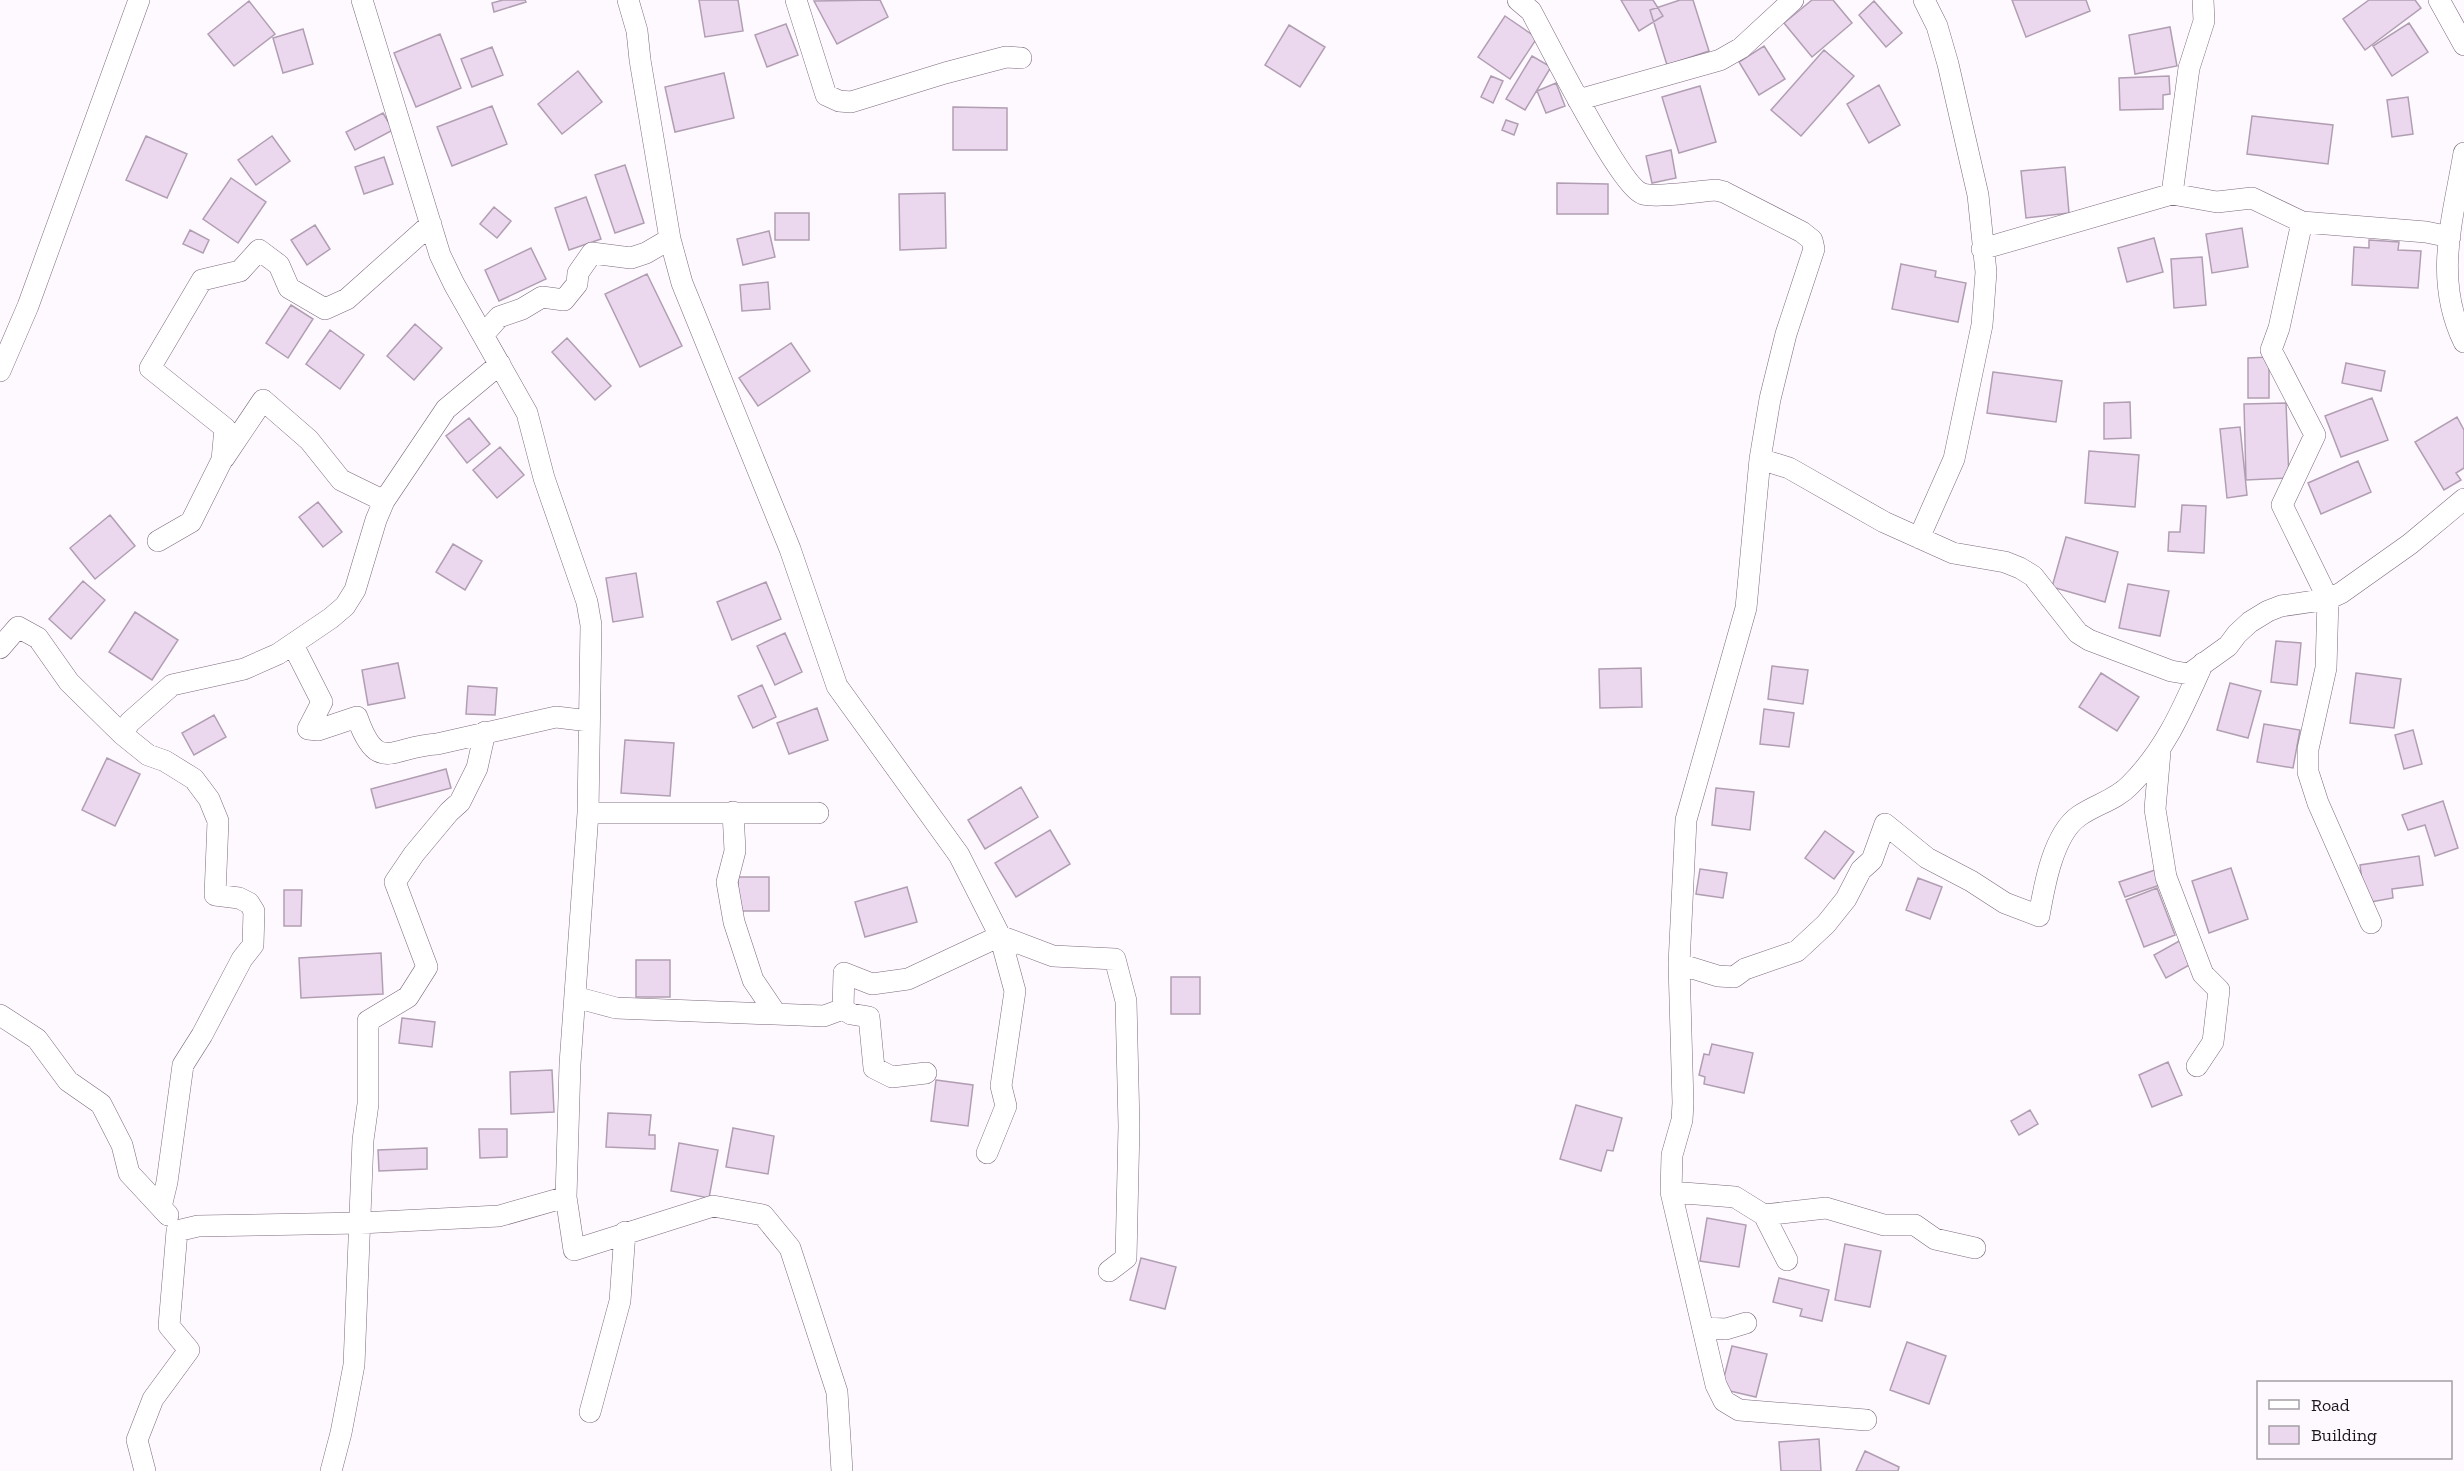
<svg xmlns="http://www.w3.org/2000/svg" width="2464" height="1471" font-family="'Zilla Slab',serif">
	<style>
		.building { fill: #ecd8ee; stroke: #b19eb3; stroke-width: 1.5 }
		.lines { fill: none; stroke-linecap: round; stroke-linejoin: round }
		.street-casing { stroke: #7c6a7e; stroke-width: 22 }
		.street { stroke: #fff; stroke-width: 21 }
	</style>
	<rect width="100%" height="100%" fill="#fef9fe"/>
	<!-- building -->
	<path class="building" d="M 503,0 L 525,0 L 526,2 L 494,12 L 492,3 Z
		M 699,0 L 738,0 L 743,31 L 705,37 Z
		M 880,0 L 888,17 L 837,44 L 814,1 Z
		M 1621,0 L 1653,0 L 1663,16 L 1639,31 Z
		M 1680,0 L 1693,0 L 1709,51 L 1667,65 L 1650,10 Z
		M 1812,0 L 1833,0 L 1852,23 L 1812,57 L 1784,23 Z
		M 2012,0 L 2086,0 L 2090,11 L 2026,37 Z
		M 2369,0 L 2415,0 L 2421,8 L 2365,50 L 2343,19 Z
		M 249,1 L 275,34 L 234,66 L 208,34 Z
		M 1874,1 L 1902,33 L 1886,47 L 1859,15 Z
		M 1505,16 L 1537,38 L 1510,79 L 1478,57 Z
		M 2409,23 L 2428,52 L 2392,76 L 2373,46 Z
		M 786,24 L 798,55 L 767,67 L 755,35 Z
		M 1289,25 L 1325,47 L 1300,87 L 1265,65 Z
		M 2170,27 L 2177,66 L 2135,74 L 2129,35 Z
		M 303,29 L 313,64 L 283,73 L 273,38 Z
		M 440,34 L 461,88 L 416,107 L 394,53 Z
		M 1764,46 L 1785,79 L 1759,95 L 1739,62 Z
		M 492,47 L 503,75 L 472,87 L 461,59 Z
		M 1824,50 L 1854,76 L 1801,136 L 1771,110 Z
		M 1532,56 L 1551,67 L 1525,110 L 1506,99 Z
		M 578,71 L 602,102 L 562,134 L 538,104 Z
		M 724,73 L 734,118 L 675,132 L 665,87 Z
		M 1491,76 L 1503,81 L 1493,103 L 1481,97 Z
		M 2169,76 L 2170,94 L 2163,95 L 2163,109 L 2120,110 L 2119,78 Z
		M 1556,83 L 1565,106 L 1546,113 L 1537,91 Z
		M 1879,85 L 1900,125 L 1869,143 L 1847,104 Z
		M 1700,86 L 1716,142 L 1679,153 L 1662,97 Z
		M 2408,97 L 2413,134 L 2392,137 L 2387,100 Z
		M 492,106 L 507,144 L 452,166 L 437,127 Z
		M 953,107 L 1007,108 L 1007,150 L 953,150 Z
		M 383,113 L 393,130 L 355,150 L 346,132 Z
		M 2252,116 L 2333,125 L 2328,164 L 2247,154 Z
		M 1506,120 L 1518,124 L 1514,135 L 1502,130 Z
		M 146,136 L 187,154 L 167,198 L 126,180 Z
		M 272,136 L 290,161 L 256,185 L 238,160 Z
		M 1671,150 L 1676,178 L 1652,183 L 1646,156 Z
		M 384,157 L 393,184 L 364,194 L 355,167 Z
		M 625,165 L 644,223 L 615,233 L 595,175 Z
		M 2065,167 L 2069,213 L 2026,218 L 2021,171 Z
		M 231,178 L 266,202 L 238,243 L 203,219 Z
		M 1557,183 L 1608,184 L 1608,214 L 1557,214 Z
		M 945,193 L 946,248 L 900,250 L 899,194 Z
		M 586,197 L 601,239 L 569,250 L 555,208 Z
		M 494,207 L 511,221 L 497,238 L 480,224 Z
		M 775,213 L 809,213 L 809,240 L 775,240 Z
		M 315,225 L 330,249 L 307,265 L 291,240 Z
		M 2242,228 L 2248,267 L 2212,273 L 2206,234 Z
		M 190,230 L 209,240 L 203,253 L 183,244 Z
		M 769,231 L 775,257 L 743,265 L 737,239 Z
		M 2154,238 L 2163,272 L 2127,282 L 2118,248 Z
		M 2369,240 L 2399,242 L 2398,250 L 2421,251 L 2418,288 L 2352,285 L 2354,247 L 2369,248 Z
		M 531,248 L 546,279 L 499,301 L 485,270 Z
		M 2202,257 L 2206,305 L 2174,308 L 2171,259 Z
		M 1901,264 L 1936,271 L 1935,277 L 1966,283 L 1958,322 L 1892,309 Z
		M 647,274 L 682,346 L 640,367 L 605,294 Z
		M 768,282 L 770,309 L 742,311 L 740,285 Z
		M 291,305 L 313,319 L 288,358 L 266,343 Z
		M 415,324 L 442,348 L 414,380 L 387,356 Z
		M 330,330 L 364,355 L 340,389 L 306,364 Z
		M 567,338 L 611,386 L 595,400 L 552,352 Z
		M 791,343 L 810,371 L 758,406 L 739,378 Z
		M 2269,357 L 2269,398 L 2248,398 L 2248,358 Z
		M 2346,363 L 2385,371 L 2381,391 L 2342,383 Z
		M 1993,372 L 2062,381 L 2056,422 L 1987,413 Z
		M 2372,398 L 2388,440 L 2341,457 L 2325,416 Z
		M 2130,402 L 2131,438 L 2104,439 L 2104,403 Z
		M 2286,403 L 2289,478 L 2246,480 L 2244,404 Z
		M 2457,417 L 2464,430 L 2464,468 L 2456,473 L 2461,480 L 2444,490 L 2415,442 Z
		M 469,418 L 490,444 L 467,463 L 446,436 Z
		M 2240,427 L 2247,495 L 2227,498 L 2220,429 Z
		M 500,447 L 524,475 L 497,498 L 473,470 Z
		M 2089,451 L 2139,455 L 2135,507 L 2085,503 Z
		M 2358,461 L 2371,492 L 2321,514 L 2308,483 Z
		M 318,502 L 342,532 L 323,547 L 299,517 Z
		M 2182,505 L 2206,506 L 2204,553 L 2168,551 L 2169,532 L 2180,532 Z
		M 110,515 L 135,546 L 95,579 L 70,548 Z
		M 2066,537 L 2118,552 L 2105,602 L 2052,587 Z
		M 453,544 L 482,561 L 465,590 L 436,572 Z
		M 636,573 L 643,617 L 613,622 L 606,578 Z
		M 83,581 L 105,600 L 71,639 L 49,619 Z
		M 766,582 L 781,619 L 732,640 L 717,602 Z
		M 2128,584 L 2169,591 L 2160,636 L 2119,628 Z
		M 135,612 L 178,640 L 152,680 L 109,652 Z
		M 785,633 L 802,672 L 775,685 L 757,646 Z
		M 2276,641 L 2301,643 L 2297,685 L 2271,682 Z
		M 398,663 L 405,698 L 368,705 L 362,670 Z
		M 1772,666 L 1808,670 L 1803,704 L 1768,699 Z
		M 1641,668 L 1642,707 L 1600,708 L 1599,669 Z
		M 2101,673 L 2139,697 L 2117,731 L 2079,707 Z
		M 2356,673 L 2401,679 L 2394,728 L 2350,723 Z
		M 2230,683 L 2261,691 L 2248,738 L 2217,730 Z
		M 762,685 L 776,717 L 753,728 L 738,696 Z
		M 468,686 L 497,688 L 495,715 L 466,714 Z
		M 817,708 L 828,740 L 789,754 L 777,723 Z
		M 1764,709 L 1794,713 L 1789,747 L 1760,744 Z
		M 214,715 L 226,737 L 194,755 L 182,733 Z
		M 2264,724 L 2300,730 L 2293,768 L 2257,762 Z
		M 2413,730 L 2422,764 L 2404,769 L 2395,735 Z
		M 625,740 L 674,743 L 670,796 L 621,793 Z
		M 107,758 L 140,774 L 115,826 L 82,810 Z
		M 446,769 L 451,788 L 376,808 L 371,789 Z
		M 1021,787 L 1038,817 L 985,849 L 968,820 Z
		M 1716,788 L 1754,792 L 1750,830 L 1712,825 Z
		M 2443,801 L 2458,848 L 2435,856 L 2425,825 L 2408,830 L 2402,815 Z
		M 1050,830 L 1070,864 L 1016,897 L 995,863 Z
		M 1825,831 L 1854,852 L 1834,879 L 1805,858 Z
		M 2419,856 L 2423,885 L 2392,889 L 2393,898 L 2365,903 L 2360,865 Z
		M 2231,868 L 2248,919 L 2209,933 L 2192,881 Z
		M 1700,869 L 1727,873 L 1723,898 L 1696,894 Z
		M 2155,870 L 2160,885 L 2125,897 L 2119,882 Z
		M 738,877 L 769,877 L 769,911 L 738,911 Z
		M 1918,878 L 1942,887 L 1930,919 L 1906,910 Z
		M 907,887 L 917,922 L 865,937 L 855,902 Z
		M 2157,888 L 2175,935 L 2144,947 L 2126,900 Z
		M 284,890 L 302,890 L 301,926 L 284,926 Z
		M 2181,940 L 2193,963 L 2166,978 L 2154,955 Z
		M 381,953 L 383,994 L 301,998 L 299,958 Z
		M 636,960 L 670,960 L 670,997 L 636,997 Z
		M 1171,977 L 1200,977 L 1200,1014 L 1171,1014 Z
		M 402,1018 L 435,1022 L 432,1047 L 399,1043 Z
		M 1712,1044 L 1753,1053 L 1744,1093 L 1704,1084 L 1705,1077 L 1699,1075 L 1704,1054 L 1709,1055 Z
		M 2168,1062 L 2182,1095 L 2152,1107 L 2139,1075 Z
		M 552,1070 L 554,1112 L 511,1114 L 510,1072 Z
		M 936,1080 L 973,1085 L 968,1126 L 931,1121 Z
		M 1576,1105 L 1622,1118 L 1613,1151 L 1607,1150 L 1601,1171 L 1560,1159 Z
		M 2030,1110 L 2038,1124 L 2019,1135 L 2011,1121 Z
		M 608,1113 L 651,1115 L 649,1135 L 655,1135 L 655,1149 L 606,1147 Z
		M 733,1128 L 774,1136 L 768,1174 L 726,1167 Z
		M 479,1129 L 507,1129 L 507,1157 L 480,1158 Z
		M 679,1143 L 718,1150 L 709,1198 L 671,1191 Z
		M 427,1148 L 427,1169 L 379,1171 L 378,1150 Z
		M 1707,1218 L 1746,1225 L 1739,1267 L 1700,1261 Z
		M 1845,1244 L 1881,1251 L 1870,1307 L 1835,1300 Z
		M 1141,1258 L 1176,1267 L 1165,1309 L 1130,1300 Z
		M 1779,1278 L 1829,1290 L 1822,1321 L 1800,1316 L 1802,1309 L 1773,1302 Z
		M 1907,1342 L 1946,1356 L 1929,1404 L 1890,1390 Z
		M 1732,1346 L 1767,1354 L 1756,1397 L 1721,1389 Z
		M 1819,1439 L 1821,1471 L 1781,1471 L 1779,1442 Z
		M 1865,1451 L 1899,1467 L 1898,1471 L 1856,1471 Z"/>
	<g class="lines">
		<defs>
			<path id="street" d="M 362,0 L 440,255 L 454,284 L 527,413 L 544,478 L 587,602 L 591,625 L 588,813 L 570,1064 L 566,1197 L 574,1250 L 713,1206 L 763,1215 L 790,1248 L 837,1392 L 842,1471
				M 628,0 L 637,31 L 640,60 L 670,239 L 682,283 L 790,549 L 837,686 L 959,855 L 1000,936 L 1053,956 L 1115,959 L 1126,1001 L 1129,1126 L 1126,1258 L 1109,1271
				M 796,0 L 826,95 L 839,101 L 851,102 L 945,73 L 1006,57 L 1021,58
				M 1518,0 L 1531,11 C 1547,40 1620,187 1643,194 C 1657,198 1699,191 1716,190 L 1724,192 L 1802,232 L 1812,240 L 1814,249 L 1786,334 L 1770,399 L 1760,459 L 1746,608 L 1686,820 L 1679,964 L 1683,1103 L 1682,1120 L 1672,1155 L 1671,1192 L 1716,1385 L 1724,1401 L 1739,1410 L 1866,1420
				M 2439,0 L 2464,45
				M 1578,100 L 1720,60 L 1741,48 L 1793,0
				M 2464,153 C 2453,219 2433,278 2464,342
				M 2172,194 L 2189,68 L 2204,21 L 2203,0
				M 2302,222 L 2279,328 L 2271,350 L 2315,435 L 2282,505 L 2328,599 L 2326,668 L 2308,749 L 2308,772 L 2318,803 L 2371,923
				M 1982,249 L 2172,194 L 2217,202 L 2252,198 L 2302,222 L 2426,232 L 2450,237
				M 484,334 L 499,317 L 522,309 L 542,297 L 564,300 L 577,284 L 578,273 L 592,253 L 631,258 L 646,253 L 670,239
				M 0,371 L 28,306 L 139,0
				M 224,458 L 263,400 L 309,440 L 341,480 L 384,501
				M 1760,459 L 1789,468 L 1884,522 L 1953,553 L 2005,562 L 2020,568 L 2033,576 L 2078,633 L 2089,640 L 2171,671 L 2189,674 L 2228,646 L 2237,634 L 2250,622 L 2268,611 L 2281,606 L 2328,599 L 2341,593 L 2410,544 L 2464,499
				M 1919,538 L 1954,459 L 1982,325 L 1986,272 L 1978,195 L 1948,64 L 1937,26 L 1924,0
				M 158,541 L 191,522 L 222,460 L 225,428 L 150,368 L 202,280 L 240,271 L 259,250 L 279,265 L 289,288 L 325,309 L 347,299 L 431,224
				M 293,645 L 322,702 L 308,729 L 318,730 L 357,717 C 378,776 392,746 437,744 L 556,717 L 589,721
				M 0,648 L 18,627 L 38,638 L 69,682 L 122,734 L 130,722 L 172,685 L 244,669 L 278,654 L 331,618 L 345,606 L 355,590 L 376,520 L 384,501 L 446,409 L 500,364
				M 122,734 L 148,755 L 165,761 L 194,779 L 209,799 L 218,821 L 215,895 L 239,898 L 249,903 L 254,911 L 253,945 L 242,959 L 202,1035 L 183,1065 L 167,1182 L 161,1207
				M 2160,752 L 2155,809 L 2166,877 L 2203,974 L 2219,990 L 2213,1042 L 2197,1066
				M 733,812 L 735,851 L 727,882 L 734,922 L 753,980 L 776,1014
				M 588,813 L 818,813
				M 1679,964 L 1718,976 L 1734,977 L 1745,969 L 1797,951 L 1826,924 L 1846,899 L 1861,870 L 1872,860 L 1885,824 L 1927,858 L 1971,881 L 2005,903 L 2039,916 C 2044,887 2053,834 2079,816 C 2096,804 2116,800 2130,785 C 2166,749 2183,708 2203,663
				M 575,997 L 616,1008 L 824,1016 L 843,1009 L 844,973 L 872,984 L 908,979 L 1000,936 L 1015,991 L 1001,1086 L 1006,1106 L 987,1153
				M 843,1009 L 851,1014 L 869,1017 L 874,1068 L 892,1077 L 926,1073
				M 0,1015 L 37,1039 L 68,1081 L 101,1104 L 122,1145 L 129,1173 L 168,1215
				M 1671,1192 L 1735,1197 L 1764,1215 L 1787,1260
				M 1764,1215 L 1826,1208 L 1884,1225 L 1915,1225 L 1935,1239 L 1975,1248
				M 1704,1328 L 1726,1329 L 1746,1323
				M 590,1412 L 620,1301 L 625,1232
				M 145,1471 L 137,1440 L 153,1399 L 189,1350 L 169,1326 L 177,1231 L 198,1226 L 360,1223 L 499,1216 L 566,1197
				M 331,1471 L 341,1433 L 354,1365 L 363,1140 L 368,1104 L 368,1021 L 408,997 L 427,967 L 395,882 L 414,854 L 449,812 L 460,802 L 477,768 L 485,732"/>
		</defs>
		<!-- street casing -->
		<use href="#street" class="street-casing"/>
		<!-- street -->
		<use href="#street" class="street"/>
	</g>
	<!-- legend -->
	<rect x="2257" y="1381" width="195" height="78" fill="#fef9fe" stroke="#a49ea4" stroke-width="1.5"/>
	<rect x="2269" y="1400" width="30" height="9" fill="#ffffff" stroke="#a49ea4" stroke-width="1.5"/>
	<text x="2311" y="1411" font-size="18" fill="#1d161e">Road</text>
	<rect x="2269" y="1426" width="30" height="18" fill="#ecd8ee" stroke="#a49ea4" stroke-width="1.5"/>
	<text x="2311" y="1441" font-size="18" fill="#1d161e">Building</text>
</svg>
